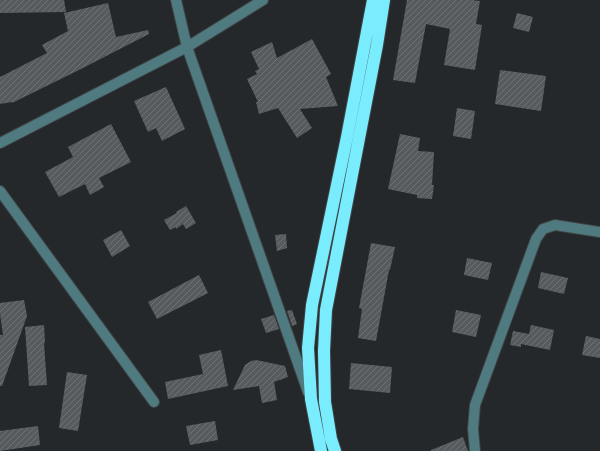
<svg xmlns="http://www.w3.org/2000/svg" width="600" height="451" font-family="Figtree,sans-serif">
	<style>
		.building { fill: url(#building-hatch) }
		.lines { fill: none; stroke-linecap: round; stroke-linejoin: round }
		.minor-casing { stroke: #3f4345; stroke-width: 12 }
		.highway-casing { stroke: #3f4345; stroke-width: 14 }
		.minor { stroke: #4f7a80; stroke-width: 10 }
		.highway { stroke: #79edfe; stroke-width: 12 }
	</style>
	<defs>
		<pattern id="building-hatch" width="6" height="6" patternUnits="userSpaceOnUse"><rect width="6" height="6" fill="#575b5e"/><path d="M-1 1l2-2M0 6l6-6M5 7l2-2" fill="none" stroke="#6e7274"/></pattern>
	</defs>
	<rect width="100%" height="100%" fill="#24282a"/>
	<!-- building -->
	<path class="building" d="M 0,0 L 64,0 L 66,12 L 0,13 Z
		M 407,0 L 472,0 L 480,1 L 476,24 L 482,25 L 475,70 L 444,65 L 450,29 L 426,24 L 415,83 L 393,80 Z
		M 108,3 L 116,37 L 148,30 L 149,34 L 77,71 L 12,103 L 12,102 L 0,104 L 0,77 L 47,53 L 42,45 L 68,31 L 64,13 Z
		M 517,13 L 533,17 L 529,32 L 513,28 Z
		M 312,39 L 331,74 L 326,77 L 338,106 L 300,109 L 312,128 L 297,138 L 278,108 L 259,114 L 256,102 L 258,102 L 247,79 L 257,74 L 255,71 L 259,69 L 251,52 L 272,42 L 277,58 Z
		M 500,70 L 546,76 L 541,111 L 495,104 Z
		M 166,87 L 185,129 L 162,141 L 156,128 L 148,132 L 134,101 Z
		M 457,108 L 475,111 L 471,139 L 453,136 Z
		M 111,124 L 131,162 L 99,178 L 104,187 L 90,195 L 85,184 L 59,197 L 45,172 L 73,157 L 68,147 Z
		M 400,134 L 420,138 L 418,151 L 434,152 L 432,185 L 434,185 L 432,199 L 417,198 L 417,195 L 388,189 Z
		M 186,206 L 196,223 L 186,229 L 183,224 L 176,229 L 176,227 L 170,230 L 164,220 L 177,213 L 176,212 Z
		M 121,230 L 130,246 L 112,257 L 103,240 Z
		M 286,234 L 287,248 L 277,251 L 275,235 Z
		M 371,243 L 395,247 L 390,270 L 389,270 L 376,341 L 358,338 L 362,309 L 359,308 Z
		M 467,258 L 492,263 L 488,280 L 464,275 Z
		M 541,272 L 568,278 L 564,294 L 538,288 Z
		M 199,275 L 208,293 L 157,319 L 148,302 Z
		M 24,300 L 27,316 L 2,386 L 0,386 L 0,335 L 3,335 L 0,314 L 0,303 Z
		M 292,310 L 297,324 L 292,326 L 287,311 Z
		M 456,310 L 481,315 L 476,337 L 452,332 Z
		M 274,315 L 279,329 L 266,333 L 261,319 Z
		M 44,325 L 45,343 L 44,343 L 47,385 L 29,386 L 25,327 Z
		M 531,325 L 554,330 L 550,350 L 521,344 L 521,347 L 510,345 L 513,331 L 529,334 Z
		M 586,336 L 600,339 L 600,358 L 582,355 Z
		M 221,350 L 228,386 L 168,399 L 165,382 L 203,374 L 199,355 Z
		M 256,360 L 285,366 L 288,377 L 274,382 L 277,400 L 262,403 L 259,386 L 233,390 L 245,365 L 251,361 Z
		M 351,363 L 392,367 L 390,393 L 349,389 Z
		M 67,372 L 87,375 L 78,431 L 59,428 Z
		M 215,421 L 218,440 L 190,445 L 186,426 Z
		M 38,426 L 40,445 L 0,451 L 0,431 Z
		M 463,437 L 468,451 L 431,451 L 431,450 Z"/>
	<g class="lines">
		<defs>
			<path id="minor" d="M 176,0 L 187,47 L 308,392
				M 0,143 L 187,47 L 263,0
				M 0,191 L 154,402
				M 475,451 L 473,429 L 475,405 L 536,239 L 543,229 L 555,225 L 600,232"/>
			<path id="highway" d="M 321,451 L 311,399 L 308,348 L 312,305 L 347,137 L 373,0
				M 335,451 L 331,439 L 325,402 L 324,351 L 326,310 L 377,45 L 384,0"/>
		</defs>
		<!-- minor casing -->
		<use href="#minor" class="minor-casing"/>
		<!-- highway casing -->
		<use href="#highway" class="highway-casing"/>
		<!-- minor -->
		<use href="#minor" class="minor"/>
		<!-- highway -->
		<use href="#highway" class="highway"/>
	</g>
</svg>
